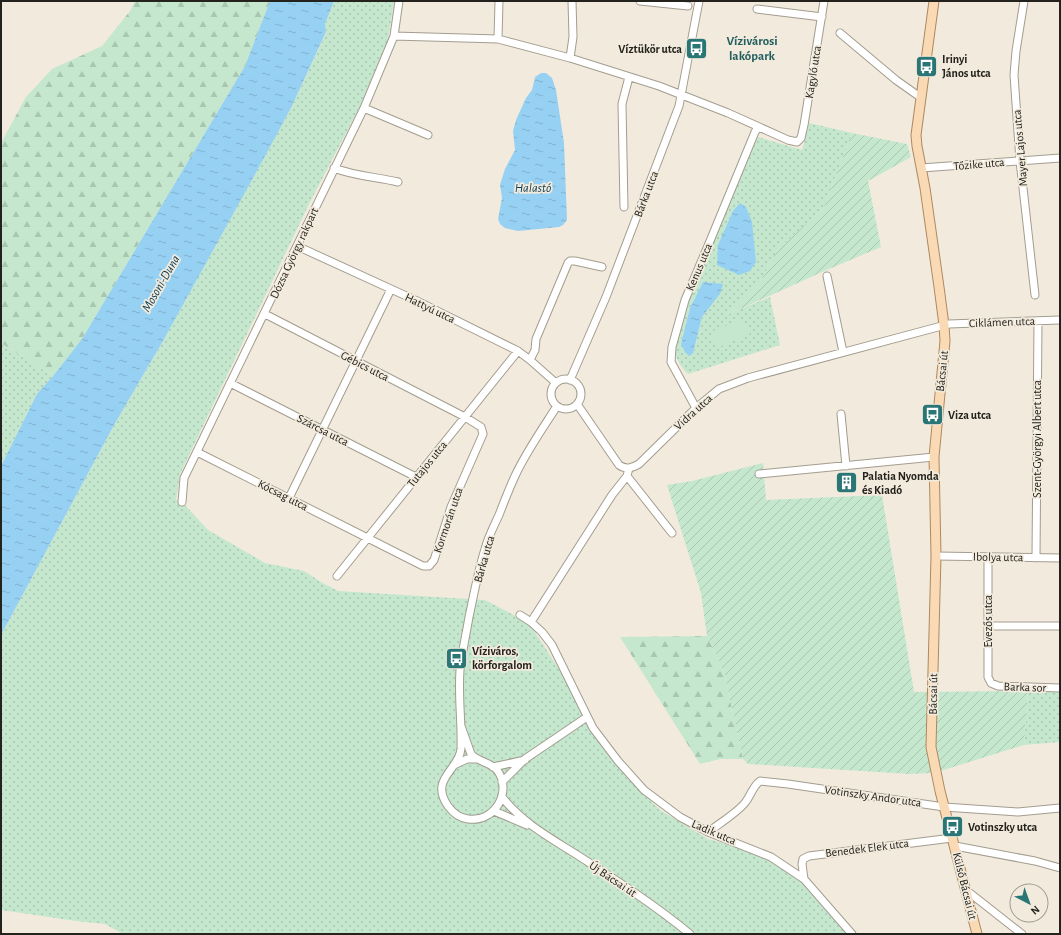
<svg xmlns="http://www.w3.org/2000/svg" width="1061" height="935" font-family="'Alegreya Sans',sans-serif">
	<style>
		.grass { fill: url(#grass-dots); fill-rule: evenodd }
		.forest { fill: url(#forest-firs) }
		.garden { fill: url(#garden-furrows) }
		.pitch { fill: #c4e7ce }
		.water { fill: url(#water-ripples) }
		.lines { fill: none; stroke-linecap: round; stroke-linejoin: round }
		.minor-casing { stroke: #a39d8f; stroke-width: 9 }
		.major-casing { stroke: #ac8960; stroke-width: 11 }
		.minor { stroke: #fff; stroke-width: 7 }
		.major { stroke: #fad9b5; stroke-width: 9 }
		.labels { text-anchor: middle; stroke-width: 3.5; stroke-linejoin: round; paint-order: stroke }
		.poi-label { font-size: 12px; font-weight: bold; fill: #24221c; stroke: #f2ebdd; text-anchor: start }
		.street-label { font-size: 12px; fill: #24221c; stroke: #f2ebdd }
		.neighbourhood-label { font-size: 13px; font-weight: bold; fill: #235e5e; stroke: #f2ebdd }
		.water-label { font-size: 13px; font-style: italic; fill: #114158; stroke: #f2ebdd }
	</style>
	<defs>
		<pattern id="grass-dots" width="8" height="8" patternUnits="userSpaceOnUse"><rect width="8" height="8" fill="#c4e7ce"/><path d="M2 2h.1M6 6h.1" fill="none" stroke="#a8c6b0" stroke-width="1.8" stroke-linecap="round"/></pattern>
		<pattern id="forest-firs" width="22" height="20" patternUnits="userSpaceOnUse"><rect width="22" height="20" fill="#c4e7ce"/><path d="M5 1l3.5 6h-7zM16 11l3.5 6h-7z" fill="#a8c6b0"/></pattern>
		<pattern id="garden-furrows" width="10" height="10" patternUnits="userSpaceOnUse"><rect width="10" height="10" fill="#c4e7ce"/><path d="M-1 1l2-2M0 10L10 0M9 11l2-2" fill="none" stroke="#a8c6b0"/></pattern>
		<pattern id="water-ripples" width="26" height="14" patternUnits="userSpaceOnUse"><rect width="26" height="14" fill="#96d0f2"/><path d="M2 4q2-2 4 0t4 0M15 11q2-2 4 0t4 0" fill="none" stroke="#81b2cf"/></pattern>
	</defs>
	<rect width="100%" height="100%" fill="#f2ebdd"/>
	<!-- grass -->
	<path class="grass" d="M 334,1 L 394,1 L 388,40 L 359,108 L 310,202 L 180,474 L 176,500 L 182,502 L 208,530 L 265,563 L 304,571 L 321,582 L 338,591 L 485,600 L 529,623 L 583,706 L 626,777 L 660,810 L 708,839 L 760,853 L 803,878 L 835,909 L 856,934 L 123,934 L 105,924 L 76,921 L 1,910 L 1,635 L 114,425 L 163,341 L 291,108 L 326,33 L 325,24 Z
		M 809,123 L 852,133 L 823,209 L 777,250 L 759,284 L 728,314 L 770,297 L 780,345 L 688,374 C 681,367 674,357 675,347 C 675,337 683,319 686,309 C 706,250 733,194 758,137 L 802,150 ZM 703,282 L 720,294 L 702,317 L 693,353 L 681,344 L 690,308 Z
		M 1,343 L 53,376 L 37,394 L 1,466 Z
		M 1060,690 L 1060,742 L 1024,745 L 1028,691 Z"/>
	<!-- forest -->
	<path class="forest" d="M 135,1 L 270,1 L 245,66 L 82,339 L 53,376 L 1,343 L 1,143 L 26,97 L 52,69 L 102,46 L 130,11 Z
		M 707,636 L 724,672 L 743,759 L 720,759 L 700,764 L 620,637 Z"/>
	<!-- garden -->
	<path class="garden" d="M 852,133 L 907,144 L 911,157 L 868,181 L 881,247 L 822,272 L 727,315 L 759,284 L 777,250 L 823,209 Z
		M 763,463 L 766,500 L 882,495 L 914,692 L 1028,691 L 1024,745 L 934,773 L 909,774 L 748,764 L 743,759 L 724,672 L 707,636 L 701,593 L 667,485 L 692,481 Z"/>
	<!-- pitch -->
	<path class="pitch" d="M 743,319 L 750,334 L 717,348 L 711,332 Z"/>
	<!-- water -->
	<path class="water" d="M 270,1 L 334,1 L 325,24 L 326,32 L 291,108 L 259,167 L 163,341 L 114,425 L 1,635 L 1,466 L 37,394 L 53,376 L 82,339 L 245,66 Z
		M 541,73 L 546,73 L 552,78 L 556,90 L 564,143 L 567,220 L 563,225 L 559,227 L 518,231 L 505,228 L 500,224 L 498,219 L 502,198 L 500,185 L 505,169 L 515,150 L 513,131 L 516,120 L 526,98 L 532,90 L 535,77 Z
		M 740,203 L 746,207 L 752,222 L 756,262 L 750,271 L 739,275 L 717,265 L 718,245 L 733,211 Z
		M 703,282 L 723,284 L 720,294 L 702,317 L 693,353 L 689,356 L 685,352 L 681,344 L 690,308 Z"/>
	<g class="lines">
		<defs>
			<path id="minor" d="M 640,1 L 688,6
				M 1024,1 L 1016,51 L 1014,75 L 1020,161 L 1035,295
				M 757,9 L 822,17
				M 840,33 L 896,80 L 920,97
				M 394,36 L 498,39 L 570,58 L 659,86 L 728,113 L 788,140 L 797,142 L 801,138 L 804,125 L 824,1
				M 498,39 L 499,1
				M 570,58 L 573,37 L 572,1
				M 364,108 L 428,135
				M 334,168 C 354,176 377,177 398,182
				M 921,168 L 1060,158
				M 624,207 L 622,104 L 629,77
				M 297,246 L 415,300 L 518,351 L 530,360 L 556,383
				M 827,276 L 843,352
				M 530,360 L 535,350 L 536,339 L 568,263 L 570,261 L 575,261 L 602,267
				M551 394a15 15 0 1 1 30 0a15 15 0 1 1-30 0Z
				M 570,380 L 606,297 L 679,106 L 699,1
				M 230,383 L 416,477
				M 577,404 L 619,465 C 626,470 632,468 639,464 L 696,408 L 719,389 L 748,378 L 949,324 L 1060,320
				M 696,408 L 671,362 L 672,347 L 685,300 L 710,241 L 755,132 L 758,127
				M 841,414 L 846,466
				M 197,452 L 423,566 L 429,566 L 434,560 L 451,507 L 483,434 L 481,427 L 465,417 L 265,314
				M 759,474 L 934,457
				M 627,476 L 672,533
				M 289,498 L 391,289
				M 182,502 L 184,478 L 364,108 L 394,36 L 399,1
				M 936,556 L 1060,558
				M 988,557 L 988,677 L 991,683 L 998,686 L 1060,688
				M 1036,558 L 1038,321
				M 337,576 L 518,351
				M 520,615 L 531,622 L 542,632 L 552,645 L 593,728 L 618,761 L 644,790 L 680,817 L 708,832 L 771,857 L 804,879 L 852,934
				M 531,622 L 612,495 L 627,476 L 629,468
				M 988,626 L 1060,626
				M 461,726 L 471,754 C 478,762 490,762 497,770 C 513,791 495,823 468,819 C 460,818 453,813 448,806 C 429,779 459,770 461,749 C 462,723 458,697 460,670 C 462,652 466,635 469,617 C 474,594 478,571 485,549 C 488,537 494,526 499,515 C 504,502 509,489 515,476 C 526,452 543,428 557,406
				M 454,765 L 467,759 L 478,759
				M 493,767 L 525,760
				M 502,782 L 525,759 L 587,717
				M 502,797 C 523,824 554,840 582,858 C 619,882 656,906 690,934
				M 494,811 L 527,825
				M 708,832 C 720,823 734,815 744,804 C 751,796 752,787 760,781 L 788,784 L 944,807 L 1018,812 L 1060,808
				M 955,846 L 1035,861 L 1060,868
				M 804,879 L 802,864 L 803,859 L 809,856 L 952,838
				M 966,890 L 1022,934"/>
			<path id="major" d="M 934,1 L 916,135 L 917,146 L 925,188 L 939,287 L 944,325 L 945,341 L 934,457 L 936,556 L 931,747 L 940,791 L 977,934"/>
		</defs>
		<!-- minor casing -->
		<use href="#minor" class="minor-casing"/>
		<!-- major casing -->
		<use href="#major" class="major-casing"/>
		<!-- minor -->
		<use href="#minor" class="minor"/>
		<!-- major -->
		<use href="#major" class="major"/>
	</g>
	<!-- icons -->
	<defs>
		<symbol id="bus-square" viewBox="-11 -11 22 22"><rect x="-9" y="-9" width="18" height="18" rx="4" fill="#2a7575" stroke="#f2ebdd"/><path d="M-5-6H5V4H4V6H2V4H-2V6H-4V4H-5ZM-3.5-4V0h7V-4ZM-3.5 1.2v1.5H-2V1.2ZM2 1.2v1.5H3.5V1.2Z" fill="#fff"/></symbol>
		<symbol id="building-square" viewBox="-11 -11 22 22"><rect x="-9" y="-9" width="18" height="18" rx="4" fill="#2a7575" stroke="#f2ebdd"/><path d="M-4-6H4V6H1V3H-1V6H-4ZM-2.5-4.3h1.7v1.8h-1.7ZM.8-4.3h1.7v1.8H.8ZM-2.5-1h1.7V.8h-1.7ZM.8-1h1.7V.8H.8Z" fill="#fff"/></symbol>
	</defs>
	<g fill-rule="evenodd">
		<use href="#bus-square" x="684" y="36" width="25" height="25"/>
		<use href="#bus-square" x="914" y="54" width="25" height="25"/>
		<use href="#bus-square" x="920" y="402" width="25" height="25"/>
		<use href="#building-square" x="834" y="470" width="25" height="25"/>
		<use href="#bus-square" x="444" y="646" width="25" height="25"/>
		<use href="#bus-square" x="940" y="814" width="25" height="25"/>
	</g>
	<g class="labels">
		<!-- poi labels -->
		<g class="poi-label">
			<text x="682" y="53" text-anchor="end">Víztükör utca</text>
			<text x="942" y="63">Irinyi<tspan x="942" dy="14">János utca</tspan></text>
			<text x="948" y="419">Viza utca</text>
			<text x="862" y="480">Palatia Nyomda<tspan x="862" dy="14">és Kiadó</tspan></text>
			<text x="472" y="655">Víziváros,<tspan x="472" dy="14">körforgalom</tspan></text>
			<text x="968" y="831">Votinszky utca</text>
		</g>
		<!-- street labels -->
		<g class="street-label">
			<text transform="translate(813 72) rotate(-81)" y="4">Kagyló utca</text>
			<text transform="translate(1020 148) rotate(-95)" y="4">Mayer Lajos utca</text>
			<text transform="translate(979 164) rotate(-5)" y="4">Tőzike utca</text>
			<text transform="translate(646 194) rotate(-69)" y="4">Bárka utca</text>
			<text transform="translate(294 253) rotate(-65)" y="4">Dózsa György rakpart</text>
			<text transform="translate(699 267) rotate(-67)" y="4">Kenus utca</text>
			<text transform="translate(430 308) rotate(26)" y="4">Hattyú utca</text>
			<text transform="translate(1002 322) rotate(-2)" y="4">Ciklámen utca</text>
			<text transform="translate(365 366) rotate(27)" y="4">Gébics utca</text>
			<text transform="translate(942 371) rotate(-84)" y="4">Bácsai út</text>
			<text transform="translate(693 412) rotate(-42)" y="4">Vidra utca</text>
			<text transform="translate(323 430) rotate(27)" y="4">Szárcsa utca</text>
			<text transform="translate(1037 439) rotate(-90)" y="4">Szent-Györgyi Albert utca</text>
			<text transform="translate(427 464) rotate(-51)" y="4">Tutajos utca</text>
			<text transform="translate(283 495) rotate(27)" y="4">Kócsag utca</text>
			<text transform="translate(448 520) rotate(-71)" y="4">Kormorán utca</text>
			<text transform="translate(998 557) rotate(1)" y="4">Ibolya utca</text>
			<text transform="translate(484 559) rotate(-74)" y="4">Bárka utca</text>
			<text transform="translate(988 621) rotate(-90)" y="4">Evezős utca</text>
			<text transform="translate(1025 687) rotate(2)" y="4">Barka sor</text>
			<text transform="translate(933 694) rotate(-89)" y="4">Bácsai út</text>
			<text transform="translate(873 796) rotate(8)" y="4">Votinszky Andor utca</text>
			<text transform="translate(714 832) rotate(23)" y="4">Ladik utca</text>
			<text transform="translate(867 848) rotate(-7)" y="4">Benedek Elek utca</text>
			<text transform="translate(613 879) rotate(34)" y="4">Új Bácsai út</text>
			<text transform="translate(965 886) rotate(76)" y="4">Külső Bácsai út</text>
		</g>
		<!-- neighbourhood labels -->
		<g class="neighbourhood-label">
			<text x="752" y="45">Vízivárosi<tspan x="752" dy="15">lakópark</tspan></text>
		</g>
		<!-- water labels -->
		<g class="water-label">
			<text x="533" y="192">Halastó</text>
			<text transform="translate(160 283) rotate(-60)" y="5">Mosoni-Duna</text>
		</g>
	</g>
	<!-- border -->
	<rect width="1061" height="935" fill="none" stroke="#24221c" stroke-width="4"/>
	<!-- north arrow -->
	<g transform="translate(1029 903) rotate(139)"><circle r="19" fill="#f2ebdd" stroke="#a09b90"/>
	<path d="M0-3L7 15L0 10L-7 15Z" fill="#2a7575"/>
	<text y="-6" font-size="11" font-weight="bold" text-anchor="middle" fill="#24221c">N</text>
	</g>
</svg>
